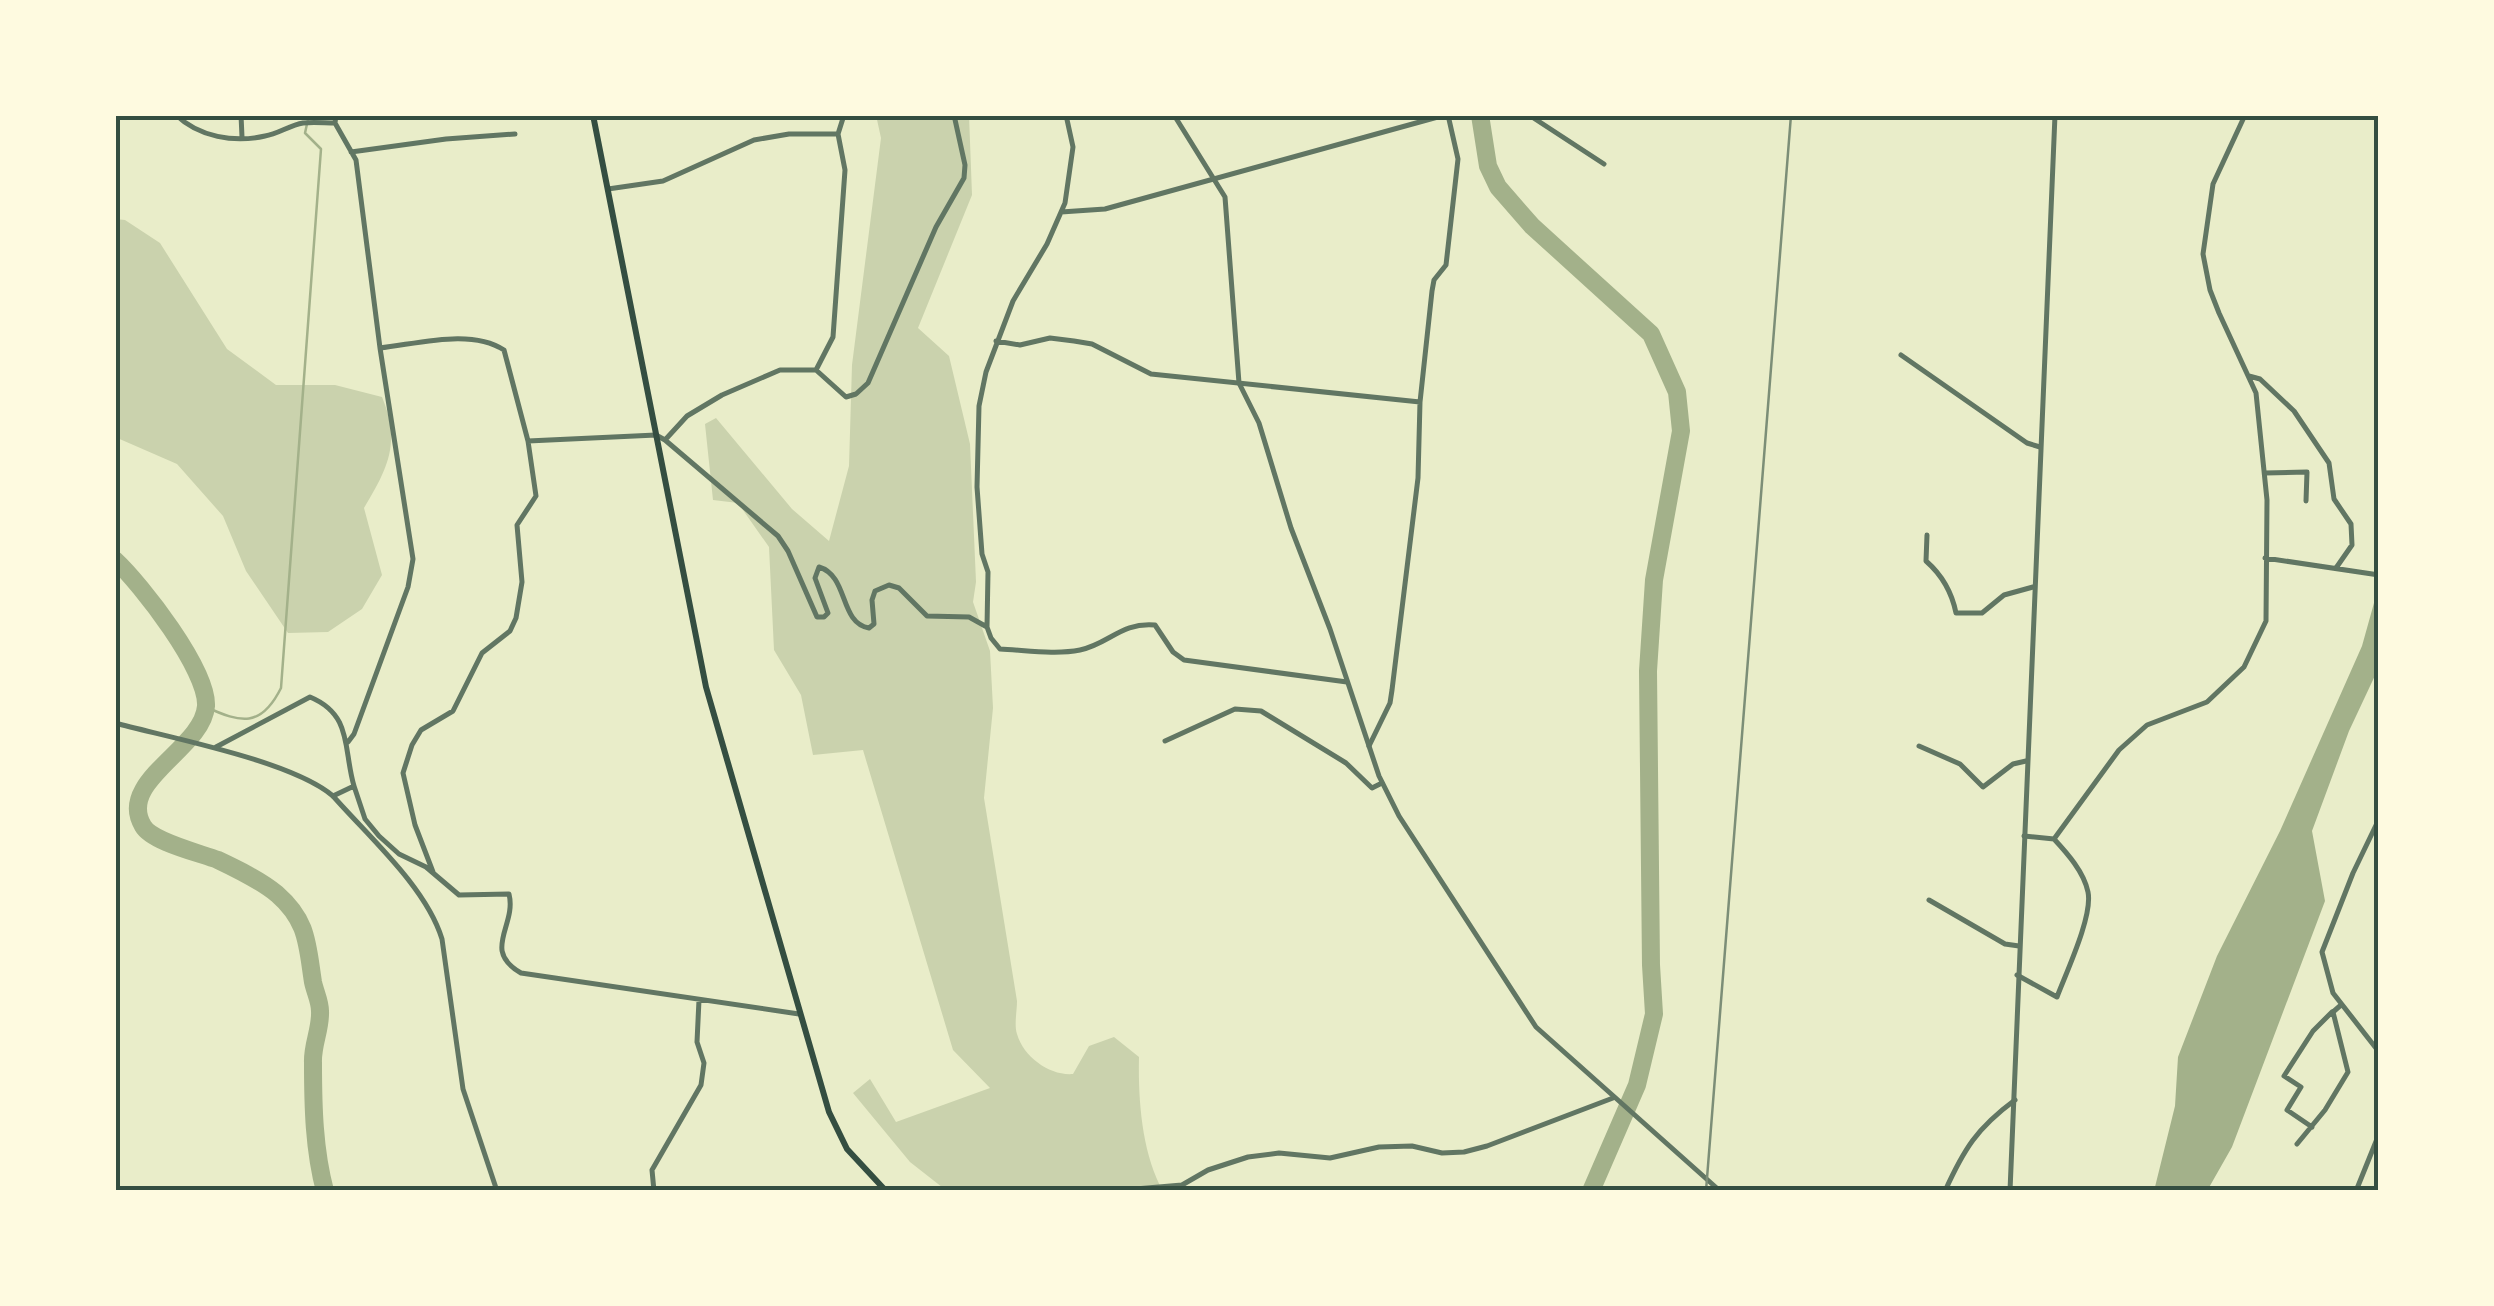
<svg xmlns="http://www.w3.org/2000/svg" width="2494" height="1306" font-family="Helvetica,sans-serif">
	<style>
		.green { fill: #cad2ad }
		.water { fill: #a3b18a }
		.lines { fill: none; stroke-linecap: round; stroke-linejoin: round }
		.stream { stroke: #a3b18a; stroke-width: 2.5 }
		.river { stroke: #a3b18a; stroke-width: 18 }
		.minor { stroke: #617663; stroke-width: 5 }
		.tertiary { stroke: #617663; stroke-width: 5 }
		.secondary { stroke: #344e41; stroke-width: 6 }
		.rail { stroke: #7c8e77; stroke-width: 2.5 }
		.neatline { fill: none; stroke: #344e41; stroke-width: 4 }
	</style>
	<rect width="100%" height="100%" fill="#e9edc9"/>
	<!-- green -->
	<path class="green" d="M 876,115 L 969,115 L 972,195 L 918,328 L 949,356 L 970,444 L 976,582 L 973,602 L 990,651 L 993,708 L 984,798 L 1017,1001 C 1017,1011 1014,1025 1017,1034 C 1024,1058 1051,1076 1073,1074 L 1089,1046 L 1114,1037 L 1139,1057 C 1138,1100 1142,1154 1163,1191 L 947,1191 L 910,1162 L 853,1093 L 870,1079 L 896,1122 L 990,1088 L 953,1050 L 863,750 L 813,755 L 801,695 L 774,650 L 769,547 L 738,503 L 713,500 L 705,424 L 716,418 L 792,509 L 829,541 L 849,466 L 852,365 L 881,138 Z
		M 115,219 L 125,220 L 160,243 L 227,349 L 276,385 L 335,385 L 382,397 C 401,443 388,468 364,508 L 382,575 L 362,609 L 328,632 L 288,633 L 246,571 L 223,516 L 177,464 L 115,437 Z"/>
	<!-- water -->
	<path class="water" d="M 2379,585 L 2379,667 L 2349,731 L 2312,831 L 2325,901 L 2232,1147 L 2207,1191 L 2154,1191 L 2175,1106 L 2178,1057 L 2217,956 L 2280,831 L 2362,646 Z"/>
	<g class="lines">
		<!-- stream -->
		<path class="stream" d="M 206,707 C 241,723 261,728 281,688 L 321,149 L 305,133 L 309,115"/>
		<!-- river -->
		<path class="river" d="M 1480,115 L 1488,166 L 1498,187 L 1532,226 L 1651,334 L 1677,392 L 1681,431 L 1654,580 L 1648,671 L 1651,965 L 1654,1014 L 1637,1085 L 1591,1191
			M 115,560 C 141,584 208,670 206,706 C 203,749 116,781 143,826 C 152,842 200,853 218,860 C 237,869 260,880 277,894 C 308,921 307,944 313,982 C 315,992 320,1001 320,1011 C 321,1029 312,1045 313,1063 C 313,1106 314,1150 325,1191"/>
		<!-- minor -->
		<path class="minor" d="M 176,115 C 199,137 234,143 265,136 C 278,134 290,125 303,123 C 313,122 325,123 335,123
			M 241,115 L 242,137
			M 336,115 L 335,123 L 356,160 L 380,348 L 413,559 L 408,587 L 354,734 L 348,742
			M 1066,115 L 1073,147 L 1065,203 L 1047,244 L 1013,301 L 986,372 L 979,406 L 977,487 L 982,554 L 988,572 L 987,627 L 991,638 L 1000,649 C 1025,650 1055,655 1080,650 C 1109,644 1121,622 1155,625 L 1173,652 L 1184,660 L 1347,682
			M 1529,115 L 1604,164
			M 351,152 L 446,139 L 515,134
			M 608,189 L 663,181 L 754,140 L 789,134 L 838,134
			M 1061,212 L 1105,209 L 1445,115
			M 996,341 L 1020,345 L 1050,338 L 1074,341 L 1092,344 L 1151,374 L 1420,402
			M 380,348 C 417,344 471,328 504,350 L 528,441 L 656,435 L 665,440 L 778,536 L 788,551 L 817,617 L 824,617 L 828,613 L 815,578 L 819,567 C 849,576 839,623 869,628 L 874,624 L 872,600 L 875,591 L 889,585 L 899,588 L 927,616 L 969,617 L 987,627
			M 1901,355 L 2027,443 L 2040,447
			M 816,370 L 833,337 L 845,170 L 838,134 L 844,115
			M 2249,376 L 2260,379 L 2294,411 L 2329,463 L 2334,499 L 2351,524 L 2352,545 L 2336,568
			M 665,440 L 687,416 L 722,395 L 780,370 L 816,370 L 846,397 L 856,394 L 868,383 L 936,227 L 964,178 L 965,165 L 954,115
			M 2265,473 L 2307,472 L 2306,501
			M 1927,535 L 1926,561 C 1942,575 1952,593 1956,613 L 1982,613 L 2004,595 L 2033,587
			M 2265,558 L 2379,575
			M 1165,741 L 1235,709 L 1261,711 L 1346,763 L 1372,788 L 1382,783
			M 1369,746 L 1390,703 L 1392,690 L 1418,478 L 1420,402 L 1432,291 L 1434,280 L 1446,265 L 1458,159 L 1448,115
			M 1919,746 L 1960,764 L 1983,787 L 2013,764 L 2026,761
			M 216,747 L 310,697 C 353,715 343,749 354,786 L 333,796
			M 354,786 L 365,819 L 379,836 L 399,854 L 426,867 L 459,895 L 509,894 C 517,926 481,950 521,973 L 799,1014
			M 2379,819 L 2353,873 L 2322,952 L 2333,993 L 2379,1052
			M 2054,839 L 2119,750 L 2147,725 L 2207,702 L 2244,667 L 2266,621 L 2267,500 L 2256,393 L 2219,313 L 2210,290 L 2203,254 L 2213,184 L 2245,115
			M 433,872 L 415,825 L 403,773 L 412,745 L 421,730 L 453,711 L 482,653 L 510,631 L 516,618 L 522,582 L 517,525 L 536,496 L 528,441
			M 1929,900 L 2005,944 L 2019,946
			M 2017,975 L 2057,997 C 2066,973 2093,916 2088,892 C 2084,872 2067,853 2054,839 L 2024,836
			M 2312,1127 L 2287,1110 L 2301,1087 L 2284,1076 L 2313,1031 L 2332,1012
			M 2297,1144 L 2325,1110 L 2348,1072 L 2333,1012 L 2341,1005
			M 654,1191 L 652,1170 L 701,1085 L 704,1063 L 697,1042 L 699,1000
			M 1112,1191 L 1182,1185 L 1208,1170 L 1248,1157 L 1279,1153 L 1330,1158 L 1379,1147 L 1412,1146 L 1442,1153 L 1464,1152 L 1487,1146 L 1613,1098
			M 1945,1191 C 1964,1149 1977,1128 2015,1100
			M 2356,1191 L 2379,1134"/>
		<!-- tertiary -->
		<path class="tertiary" d="M 1174,115 L 1225,197 L 1239,383 L 1259,423 L 1291,528 L 1330,629 L 1379,776 L 1399,816 L 1536,1027 L 1720,1191
			M 115,723 C 171,738 292,761 333,796 C 369,837 426,887 442,939 L 463,1089 L 497,1191
			M 2010,1191 L 2055,115"/>
		<!-- secondary -->
		<path class="secondary" d="M 593,115 L 706,687 L 829,1112 L 847,1149 L 886,1191"/>
		<!-- rail -->
		<path class="rail" d="M 1706,1191 L 1791,115"/>
	</g>
	<!-- border -->
	<rect width="2494" height="1306" fill="none" stroke="#fefae0" stroke-width="235"/>
	<rect x="118" y="118" width="2258" height="1070" class="neatline"/>
</svg>
